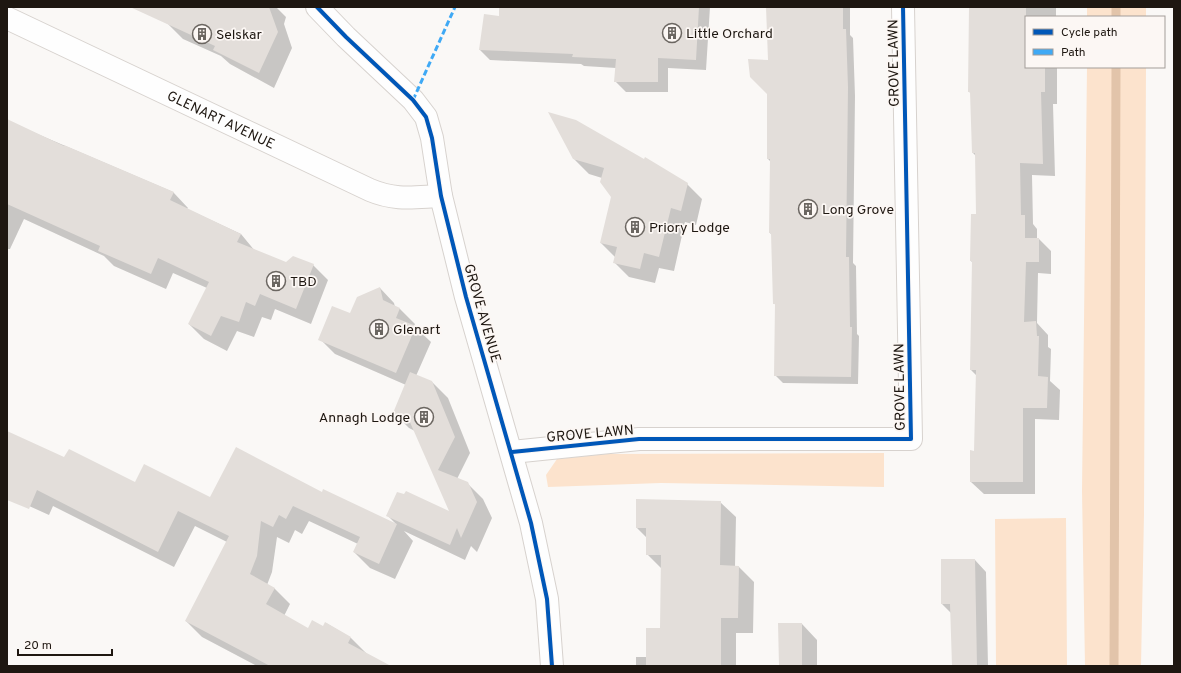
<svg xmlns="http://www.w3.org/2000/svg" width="1181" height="673" font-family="Overpass,sans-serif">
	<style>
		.green { fill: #fce3cd }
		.shadow { fill: #0003 }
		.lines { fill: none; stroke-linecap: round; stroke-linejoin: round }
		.stream { stroke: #e2c4aa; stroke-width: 9 }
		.building { fill: #e3deda }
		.street-casing { stroke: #d7d2ce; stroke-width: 24 }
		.secondary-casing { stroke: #d7d2ce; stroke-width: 24 }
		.street { stroke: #fefefe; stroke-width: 22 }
		.secondary { stroke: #fefefe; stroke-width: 22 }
		.quiet { stroke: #3fa9f5; stroke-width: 3; stroke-dasharray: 6 3; stroke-linecap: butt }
		.cycleway-casing { stroke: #fcf7f4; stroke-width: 6 }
		.cycleway { stroke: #0057b8; stroke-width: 4 }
		.labels { text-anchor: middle; stroke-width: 3.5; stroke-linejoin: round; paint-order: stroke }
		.poi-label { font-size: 14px; fill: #1e1711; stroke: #fcf7f4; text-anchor: start }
		.street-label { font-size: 14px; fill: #1e1711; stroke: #fcf7f4 }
	</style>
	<rect width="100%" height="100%" fill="#faf8f6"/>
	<!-- green -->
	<path class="green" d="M 1087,7 L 1146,7 L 1146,17 L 1087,17 Z
		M 1087,67 L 1146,67 L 1144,514 L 1141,666 L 1085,666 L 1082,491 Z
		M 884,453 L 884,487 L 661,483 L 548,487 L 546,475 L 557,459 L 607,454 Z
		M 1066,518 L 1067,666 L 996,666 L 995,519 Z"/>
	<!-- shadow -->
	<path class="shadow" d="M 141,7 L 276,7 L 286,17 L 284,24 L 292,48 L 274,88 L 230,64 L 221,56 L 183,39 L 168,24 Z
		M 500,7 L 710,7 L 706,70 L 668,68 L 668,92 L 626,92 L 615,81 L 616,68 L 584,66 L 581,64 L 490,60 L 480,50 L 500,17 Z
		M 767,7 L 850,7 L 850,35 L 853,38 L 855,96 L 853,263 L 856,266 L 857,334 L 859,336 L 858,384 L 783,383 L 775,375 L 776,306 L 774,303 L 772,235 L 770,233 L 771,162 L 768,159 L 769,61 Z
		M 969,7 L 1056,7 L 1056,17 L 1026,17 L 1026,67 L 1057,67 L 1057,104 L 1053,104 L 1055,176 L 1032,175 L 1033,224 L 1037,229 L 1037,239 L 1039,239 L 1051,251 L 1051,274 L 1038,273 L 1037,323 L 1048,335 L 1048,347 L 1051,349 L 1050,381 L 1060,390 L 1059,420 L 1035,419 L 1035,494 L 984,494 L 971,482 L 975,452 L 977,376 L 971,370 L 973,263 L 971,261 L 977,215 L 976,156 L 973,153 L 971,93 L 969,92 Z
		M 7,121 L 173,192 L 188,208 L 187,209 L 241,234 L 255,251 L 286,263 L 313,265 L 328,280 L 311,324 L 275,309 L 271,320 L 262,317 L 254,337 L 237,331 L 227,351 L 204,339 L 189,324 L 207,288 L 173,273 L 166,289 L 114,266 L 104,256 L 24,219 L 10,249 L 7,249 Z
		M 574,159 L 687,184 L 702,199 L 696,225 L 685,222 L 674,271 L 659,268 L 655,283 L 629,277 L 614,262 L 616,258 L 601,243 L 612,197 L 602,178 L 589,174 Z
		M 380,288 L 394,303 L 395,307 L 400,309 L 415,324 L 414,326 L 431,342 L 416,376 L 432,382 L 448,398 L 470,453 L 457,479 L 467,483 L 483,499 L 492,518 L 477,552 L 471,546 L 465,560 L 404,531 L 413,541 L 395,579 L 370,568 L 354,552 L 358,544 L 309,521 L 302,534 L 295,530 L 289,543 L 277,537 L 272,572 L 267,585 L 274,588 L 290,604 L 284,616 L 308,629 L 323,627 L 326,623 L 351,638 L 367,654 L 375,666 L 257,666 L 202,637 L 186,621 L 227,542 L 195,526 L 174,567 L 53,506 L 49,515 L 7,496 L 7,433 L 65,459 L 136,483 L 210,498 L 322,493 L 396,524 L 388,516 L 451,512 L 415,431 L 409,428 L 394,413 L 406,385 L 335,354 L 320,339 L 351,315 Z
		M 720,502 L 736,517 L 735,567 L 739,567 L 754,582 L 753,633 L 736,633 L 736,666 L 636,666 L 636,657 L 647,657 L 661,629 L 662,569 L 647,554 L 647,538 L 637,528 Z
		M 975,560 L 986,572 L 988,666 L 953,666 L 951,613 L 942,604 Z
		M 802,624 L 817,640 L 817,666 L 780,666 Z"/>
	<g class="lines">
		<!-- stream -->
		<path class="stream" d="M 1116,7 L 1116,17
			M 1114,666 L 1116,67"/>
	</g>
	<!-- building -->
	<path class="building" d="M 130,7 L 269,7 L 278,32 L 259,73 L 213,50 L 215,46 Z
		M 499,7 L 699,7 L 696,60 L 658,58 L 658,82 L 614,82 L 616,59 L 572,57 L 573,54 L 479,50 L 484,14 L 499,16 Z
		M 766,7 L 843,7 L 843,29 L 846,29 L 848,87 L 846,257 L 849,257 L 850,327 L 852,327 L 851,377 L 774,376 L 775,304 L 773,304 L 771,233 L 769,233 L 770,159 L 767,159 L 767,94 L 750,77 L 748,59 L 768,60 Z
		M 969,7 L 1026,7 L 1026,67 L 1045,67 L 1045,92 L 1041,92 L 1043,164 L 1020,163 L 1021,215 L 1025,215 L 1025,238 L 1039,238 L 1039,262 L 1026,262 L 1024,322 L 1036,321 L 1037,336 L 1039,336 L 1038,376 L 1048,377 L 1047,408 L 1023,408 L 1023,482 L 970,482 L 970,450 L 974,451 L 976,370 L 970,370 L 972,261 L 970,261 L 971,214 L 976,214 L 975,153 L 972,153 L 970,92 L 968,92 Z
		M 548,112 L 576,120 L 644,159 L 645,157 L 688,183 L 681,211 L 671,208 L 659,257 L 644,253 L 640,269 L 613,263 L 617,247 L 600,243 L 611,197 L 600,182 L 604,168 L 573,159 Z
		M 7,119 L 64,146 L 64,145 L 174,192 L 170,200 L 241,234 L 237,242 L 286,262 L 293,256 L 314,264 L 296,309 L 260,294 L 255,306 L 246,302 L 239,322 L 221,316 L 211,336 L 188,324 L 209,282 L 158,258 L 151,274 L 98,251 L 100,246 L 7,204 Z
		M 380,287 L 383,300 L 400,308 L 396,318 L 416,326 L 396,373 L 318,340 L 332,306 L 350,313 L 357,297 Z
		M 410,372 L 432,381 L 455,437 L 438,470 L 468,482 L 477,502 L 461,538 L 457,528 L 450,545 L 386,516 L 397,492 L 404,494 L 406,491 L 449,511 L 409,420 L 393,413 Z
		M 7,431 L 64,457 L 69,449 L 135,482 L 144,464 L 210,497 L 236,447 L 322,492 L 323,489 L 397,524 L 379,564 L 353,552 L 360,537 L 293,506 L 286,519 L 279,515 L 273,527 L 261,521 L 257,556 L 250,574 L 275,588 L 266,604 L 308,628 L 312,620 L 323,626 L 325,622 L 351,637 L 348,643 L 391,666 L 270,666 L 185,621 L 229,536 L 178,511 L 158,552 L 37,490 L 29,509 L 7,500 Z
		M 636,499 L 721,501 L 720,565 L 739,566 L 738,618 L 721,618 L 721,666 L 646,666 L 646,628 L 660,628 L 661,555 L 646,555 L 646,528 L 636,528 Z
		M 941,559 L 975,559 L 977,666 L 952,666 L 950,604 L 941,604 Z
		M 778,623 L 802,623 L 802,666 L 779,666 Z"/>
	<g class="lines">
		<defs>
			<g id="street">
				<path id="s1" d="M 7,18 L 370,190 C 396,201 414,197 441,196"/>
				<path d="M 512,452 L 639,439 L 911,439 L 903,7"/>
			</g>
			<path id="secondary" d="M 317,7 L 346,37 L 413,100 L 426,117 L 432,138 L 441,196 L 466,297 L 531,523 L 547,599 L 552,666"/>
		</defs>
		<!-- street casing -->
		<use href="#street" class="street-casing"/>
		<!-- secondary casing -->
		<use href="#secondary" class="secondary-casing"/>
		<!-- street -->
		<use href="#street" class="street"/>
		<!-- secondary -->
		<use href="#secondary" class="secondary"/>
		<!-- quiet -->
		<path class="quiet" d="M 413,100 L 455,7"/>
		<defs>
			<path id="cycleway" d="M 317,7 L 346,37 L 413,100 L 426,117 L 432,138 L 441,196 L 466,297 L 531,523 L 547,599 L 552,666
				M 512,452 L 639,439 L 911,439 L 903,7"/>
		</defs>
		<!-- cycleway casing -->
		<use href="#cycleway" class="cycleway-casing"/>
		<!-- cycleway -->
		<use href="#cycleway" class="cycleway"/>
	</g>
	<!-- icons -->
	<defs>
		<symbol id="building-ring" viewBox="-11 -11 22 22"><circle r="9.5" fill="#fcf7f4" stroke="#6b6661" stroke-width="1.5"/><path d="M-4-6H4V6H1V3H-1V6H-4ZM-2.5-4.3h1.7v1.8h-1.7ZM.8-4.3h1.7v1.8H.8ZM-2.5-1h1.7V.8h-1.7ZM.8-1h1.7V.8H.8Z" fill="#6b6661"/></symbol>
	</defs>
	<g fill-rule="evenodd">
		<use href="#building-ring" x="661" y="22" width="22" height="22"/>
		<use href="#building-ring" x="191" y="23" width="22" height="22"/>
		<use href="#building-ring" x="797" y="198" width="22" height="22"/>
		<use href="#building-ring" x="624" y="216" width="22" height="22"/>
		<use href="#building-ring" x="265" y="270" width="22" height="22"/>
		<use href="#building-ring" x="368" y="318" width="22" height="22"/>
		<use href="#building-ring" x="413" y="406" width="22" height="22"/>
	</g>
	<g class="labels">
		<!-- poi labels -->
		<g class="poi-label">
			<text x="686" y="38">Little Orchard</text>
			<text x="216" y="39">Selskar</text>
			<text x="822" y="214">Long Grove</text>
			<text x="649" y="232">Priory Lodge</text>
			<text x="290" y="286">TBD</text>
			<text x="393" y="334">Glenart</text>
			<text x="410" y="422" text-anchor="end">Annagh Lodge</text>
		</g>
		<!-- street labels -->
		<g class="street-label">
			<text transform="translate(893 63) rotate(-91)" y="5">GROVE LAWN</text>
			<text dy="5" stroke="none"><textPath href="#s1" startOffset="237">GLENART AVENUE</textPath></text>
			<text transform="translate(483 313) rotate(74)" y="5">GROVE AVENUE</text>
			<text transform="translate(899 387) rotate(-91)" y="5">GROVE LAWN</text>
			<text transform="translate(590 433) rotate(-5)" y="5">GROVE LAWN</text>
		</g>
	</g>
	<!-- border -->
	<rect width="1181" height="673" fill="none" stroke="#1e1711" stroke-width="16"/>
	<!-- legend -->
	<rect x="1025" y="16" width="140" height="52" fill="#fcf7f4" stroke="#a39d99"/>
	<rect x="1033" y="29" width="20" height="6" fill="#0057b8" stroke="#a39d99"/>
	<text x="1061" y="36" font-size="12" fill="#1e1711">Cycle path</text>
	<rect x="1033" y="49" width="20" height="6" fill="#3fa9f5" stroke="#a39d99"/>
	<text x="1061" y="56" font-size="12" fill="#1e1711">Path</text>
	<!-- scale -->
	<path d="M18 649v6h94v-6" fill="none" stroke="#1e1711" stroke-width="2"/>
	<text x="24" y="649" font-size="12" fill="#1e1711" stroke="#fcf7f4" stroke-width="3" paint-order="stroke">20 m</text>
</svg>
